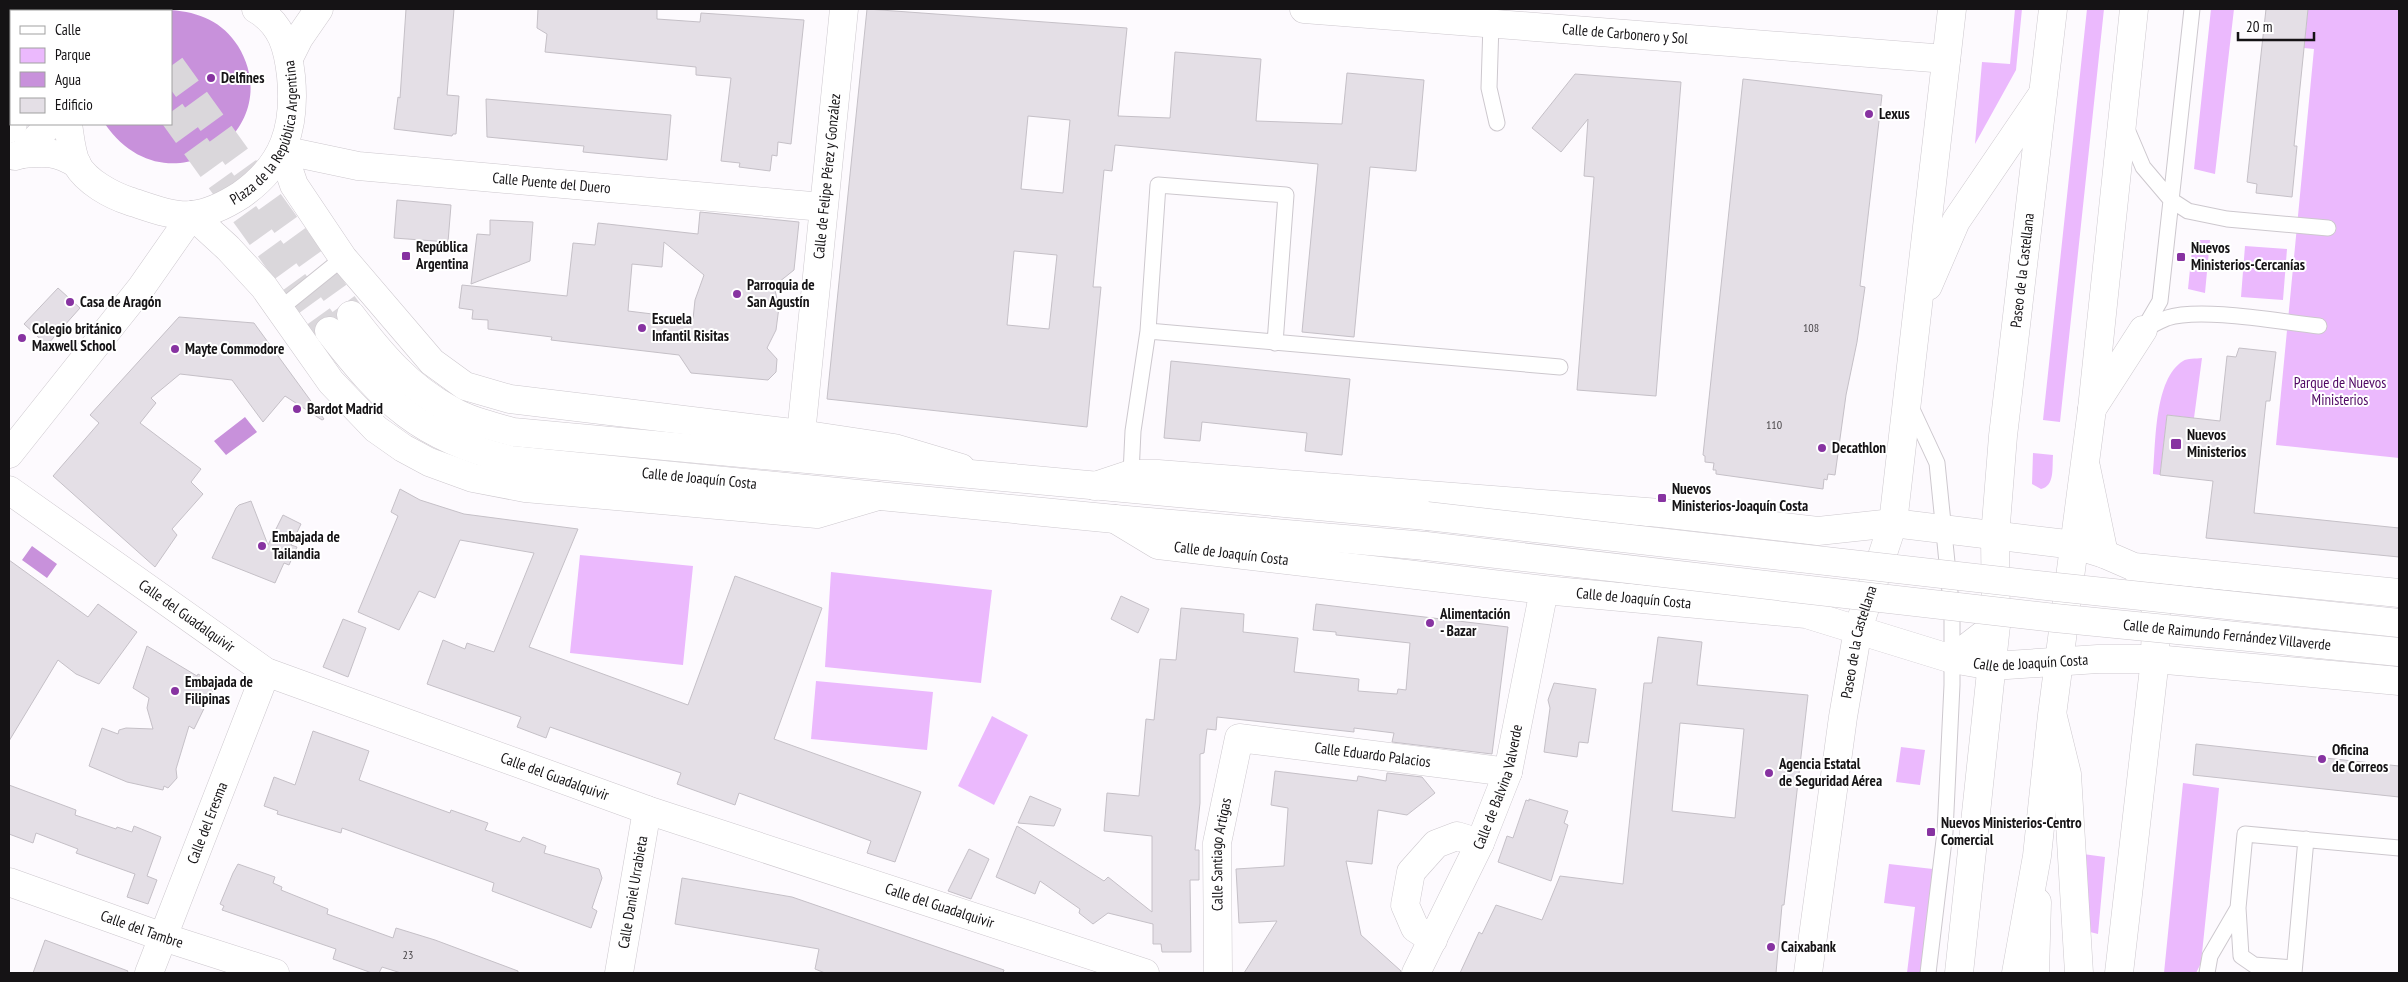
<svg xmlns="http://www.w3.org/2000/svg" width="2408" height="982" font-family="'PT Sans Narrow',sans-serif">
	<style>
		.green { fill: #ebb9fd }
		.water { fill: #c891db }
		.building { fill: #e4dfe6; stroke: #c5c0c7; fill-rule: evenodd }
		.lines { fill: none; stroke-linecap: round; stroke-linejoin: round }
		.primary-tunnel { stroke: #dad7db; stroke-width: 28; stroke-dasharray: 28 14; stroke-linecap: butt }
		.lane-casing { stroke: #cdc8ce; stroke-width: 17 }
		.street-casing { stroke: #cdc8ce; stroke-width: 29 }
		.secondary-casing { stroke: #cdc8ce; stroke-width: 29 }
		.primary-casing { stroke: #cdc8ce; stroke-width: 29 }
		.highway-casing { stroke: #cdc8ce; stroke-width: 29 }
		.lane { stroke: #fff; stroke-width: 15 }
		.street { stroke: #fff; stroke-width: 28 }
		.secondary { stroke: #fff; stroke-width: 28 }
		.primary { stroke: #fff; stroke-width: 28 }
		.highway { stroke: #fff; stroke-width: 28 }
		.primary-bridge-casing { stroke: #cdc8ce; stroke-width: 29; stroke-linecap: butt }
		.primary-bridge { stroke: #fff; stroke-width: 28 }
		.poi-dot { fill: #8733a1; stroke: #fff; stroke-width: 2 }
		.labels { text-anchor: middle; stroke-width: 4; stroke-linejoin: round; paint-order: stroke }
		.number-label { font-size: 12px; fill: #494649 }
		.street-label { font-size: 15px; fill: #151315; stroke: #fff }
		.poi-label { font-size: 15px; font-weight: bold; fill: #151315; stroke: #fff; text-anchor: start }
		.park-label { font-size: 15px; fill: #500764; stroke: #fff }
	</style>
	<rect width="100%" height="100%" fill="#fdfafe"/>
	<!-- green -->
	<path class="green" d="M 2015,9 L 2022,9 L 2016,70 L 1975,144 L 1982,62 L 2010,64 Z
		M 2087,9 L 2104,9 L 2060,422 L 2043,420 Z
		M 2211,9 L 2234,9 L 2215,174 L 2194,169 Z
		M 2308,9 L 2399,9 L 2399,458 L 2276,445 L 2314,49 L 2304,48 Z
		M 2193,240 L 2210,240 L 2205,293 L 2188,289 Z
		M 2245,246 L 2287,249 L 2283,300 L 2241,297 Z
		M 2202,358 L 2194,418 L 2167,415 L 2160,475 L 2153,474 C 2156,443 2154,379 2183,361 C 2187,358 2196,359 2202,358 Z
		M 2033,453 L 2053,455 C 2052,468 2055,486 2041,489 L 2032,484 Z
		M 580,555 L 693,566 L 683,665 L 570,653 Z
		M 831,572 L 992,590 L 981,683 L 825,667 Z
		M 816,681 L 933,692 L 927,750 L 811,739 Z
		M 992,716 L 1028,735 L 994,805 L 958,786 Z
		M 1901,747 L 1925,750 L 1920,785 L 1896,782 Z
		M 2183,783 L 2219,788 L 2217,809 L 2201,963 L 2196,973 L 2164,973 Z
		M 2083,854 L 2105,857 L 2098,934 L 2090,932 Z
		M 1889,864 L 1933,869 L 1921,973 L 1907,973 L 1915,907 L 1884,903 Z"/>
	<!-- water -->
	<path class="water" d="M 171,10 C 199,12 223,22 238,46 C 290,131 168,215 105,124 L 171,124 L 171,11 L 163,11 Z
		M 245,417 L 257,432 L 226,455 L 214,441 Z
		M 32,546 L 57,564 L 47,578 L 22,560 Z"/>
	<!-- building -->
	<path class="building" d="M 406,9 L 454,9 L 447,95 L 459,96 L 456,134 L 453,134 L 452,136 L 394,129 L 398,97 L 400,98 Z
		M 538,9 L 657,9 L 657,19 L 700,22 L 701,13 L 804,20 L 791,144 L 778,142 L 777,156 L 772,155 L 770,171 L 739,167 L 740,163 L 721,161 L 731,78 L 696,75 L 696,67 L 545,52 L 547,34 L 537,28 Z
		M 867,9 L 1127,28 L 1118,116 L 1170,118 L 1175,52 L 1261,59 L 1256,121 L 1342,124 L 1347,73 L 1424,80 L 1416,171 L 1370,167 L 1354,337 L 1302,332 L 1318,164 L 1115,145 L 1112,171 L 1104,170 L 1093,287 L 1101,287 L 1087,427 L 827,399 ZM 1028,116 L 1070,120 L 1063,193 L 1021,189 ZM 1014,251 L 1057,255 L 1049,329 L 1007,325 Z
		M 2266,9 L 2308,9 L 2294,146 L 2297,146 L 2292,197 L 2256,193 L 2257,184 L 2247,182 Z
		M 1575,74 L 1681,82 L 1656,396 L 1577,390 L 1594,177 L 1584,176 L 1588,119 L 1561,152 L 1532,128 Z
		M 1743,79 L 1882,95 L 1860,286 L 1865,287 L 1857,342 L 1846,395 L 1835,475 L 1828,474 L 1827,480 L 1824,479 L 1823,489 L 1716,474 L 1716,470 L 1713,470 L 1714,463 L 1705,462 L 1705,456 L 1703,455 Z
		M 486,99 L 671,115 L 667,160 L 583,152 L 584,146 L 487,137 Z
		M 397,200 L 451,205 L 448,242 L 394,238 Z
		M 700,212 L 799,222 L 794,270 L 774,286 L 779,307 L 776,330 L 767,348 L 777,359 L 776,372 L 768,380 L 691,373 L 679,355 L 551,340 L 552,337 L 488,329 L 488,320 L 472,319 L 473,310 L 459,308 L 462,285 L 567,296 L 573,243 L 595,245 L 598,223 L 698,234 ZM 664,242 L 704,275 L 695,300 L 693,319 L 628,311 L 632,264 L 662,267 Z
		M 490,220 L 533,222 L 530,261 L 471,284 L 477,234 L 490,235 Z
		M 58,288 L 80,308 L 47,345 L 24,324 Z
		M 179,317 L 254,323 L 324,419 L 322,420 L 285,396 L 263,422 L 232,380 L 180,374 L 151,398 L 156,403 L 140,423 L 201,469 L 191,482 L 203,494 L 172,529 L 177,535 L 155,567 L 53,476 L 99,423 L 90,415 Z
		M 2239,348 L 2276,352 L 2270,401 L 2266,401 L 2254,513 L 2399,528 L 2399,557 L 2206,538 L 2213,481 L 2160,475 L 2167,415 L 2220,421 L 2227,356 L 2236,357 Z
		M 1171,361 L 1350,379 L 1342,455 L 1305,451 L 1307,433 L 1202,422 L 1200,441 L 1164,438 Z
		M 400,489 L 420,500 L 464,514 L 578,529 L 529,647 L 688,705 L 735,576 L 822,608 L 774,739 L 921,792 L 895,862 L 867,853 L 871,841 L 739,793 L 735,805 L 677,784 L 681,773 L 550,727 L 546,738 L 517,727 L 521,717 L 427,684 L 443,640 L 465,649 L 467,643 L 494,652 L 534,553 L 460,540 L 435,598 L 419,591 L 399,630 L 358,612 L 398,516 L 391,512 Z
		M 251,501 L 268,545 L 283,515 L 301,524 L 291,545 L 297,547 L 289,565 L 284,563 L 275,583 L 212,558 L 236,508 L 239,505 Z
		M 9,560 L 88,617 L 98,604 L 137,632 L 99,684 L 76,674 L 58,660 L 9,741 Z
		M 1121,596 L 1149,609 L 1138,633 L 1111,619 Z
		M 1316,604 L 1508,627 L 1492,754 L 1392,742 L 1394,733 L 1354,728 L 1354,732 L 1217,717 L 1216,730 L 1207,729 L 1204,753 L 1200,754 L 1200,803 L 1195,850 L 1199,850 L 1199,880 L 1190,880 L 1191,952 L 1162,952 L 1161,944 L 1153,944 L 1153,924 L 1108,913 L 1093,924 L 1079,913 L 1080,909 L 1040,881 L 1035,894 L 996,877 L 1017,826 L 1104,881 L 1108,877 L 1152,912 L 1152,836 L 1104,831 L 1107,793 L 1139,796 L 1146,719 L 1154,720 L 1160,659 L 1176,660 L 1181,608 L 1244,614 L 1243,632 L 1298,638 L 1294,672 L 1359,679 L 1358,691 L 1397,694 L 1398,689 L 1406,690 L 1410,643 L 1336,635 L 1336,632 L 1313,630 Z
		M 343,619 L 366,628 L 348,677 L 323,667 Z
		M 1658,637 L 1702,642 L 1697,685 L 1808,695 L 1784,905 L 1782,905 L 1776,973 L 1460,973 L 1479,932 L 1482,934 L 1496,905 L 1542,920 L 1560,876 L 1623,884 L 1644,683 L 1652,683 ZM 1680,723 L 1744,729 L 1735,818 L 1672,811 Z
		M 147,646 L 197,676 L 198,674 L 216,684 L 194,729 L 189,726 L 176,769 L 177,778 L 168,788 L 164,786 L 163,790 L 127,782 L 89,766 L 102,728 L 118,734 L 119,730 L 126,728 L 153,729 L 147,708 L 149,698 L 133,688 Z
		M 1554,683 L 1596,689 L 1588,743 L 1579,742 L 1577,757 L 1544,752 L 1550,708 L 1548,700 Z
		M 313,731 L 369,751 L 359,780 L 450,813 L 451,810 L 488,823 L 485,830 L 520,842 L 523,837 L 546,846 L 544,853 L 599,869 L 602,878 L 592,908 L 597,911 L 591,928 L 492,891 L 494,883 L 342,828 L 341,833 L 277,814 L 278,811 L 264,806 L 274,777 L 295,785 Z
		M 2196,744 L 2399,766 L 2399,797 L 2193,775 Z
		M 1275,771 L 1357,781 L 1358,776 L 1386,781 L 1387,773 L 1422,777 L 1435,793 L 1407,815 L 1378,810 L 1372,864 L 1346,861 L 1361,935 L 1401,971 L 1400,973 L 1244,973 L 1277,921 L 1239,923 L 1236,869 L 1284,866 L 1288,808 L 1271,805 Z
		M 9,785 L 76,810 L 75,815 L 116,829 L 117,827 L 132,832 L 134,826 L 161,837 L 147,876 L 157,880 L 148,904 L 127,897 L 135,874 L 76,853 L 78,849 L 36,833 L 33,843 L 9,834 Z
		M 1030,796 L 1061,809 L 1054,826 L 1018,823 Z
		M 1529,799 L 1568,811 L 1564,823 L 1568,825 L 1551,881 L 1498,862 L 1507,836 L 1513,838 L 1526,800 L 1529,801 Z
		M 969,849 L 989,859 L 971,899 L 948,891 Z
		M 238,864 L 275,877 L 273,883 L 282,887 L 281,890 L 328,909 L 327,914 L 393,938 L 396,928 L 435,940 L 518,971 L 518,973 L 401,973 L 382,967 L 379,973 L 372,973 L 333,959 L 336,949 L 222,910 L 224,906 L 220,904 L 233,873 Z
		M 682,878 L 792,897 L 1004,970 L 1003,973 L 825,973 L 815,969 L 819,949 L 675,924 Z
		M 45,940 L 128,971 L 127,973 L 33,973 Z"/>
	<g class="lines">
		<!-- primary-tunnel -->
		<path class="primary-tunnel" d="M 130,9 L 132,11
			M 171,66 L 351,315
			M 171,112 L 329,331"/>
		<defs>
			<path id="lane" d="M 40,11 L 41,9
				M 1491,23 L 1489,88 L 1497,123
				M 9,102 L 11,99
				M 2126,127 L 2143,167 L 2171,200 L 2188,211 L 2227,219 L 2328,228
				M 281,308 L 343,258
				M 2143,330 L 2160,301 L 2192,9
				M 2143,330 C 2151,326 2159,321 2167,318 C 2201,307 2281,322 2319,326
				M 1148,331 L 1158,185 L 1286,195 L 1275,343
				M 1910,405 L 1937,463 L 1952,612 L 1952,685 L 1945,832 L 1928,973
				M 1131,474 L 1133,431 L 1148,331 L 1560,367
				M 2294,968 L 2254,965 L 2241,956 L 2238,908 L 2245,834 L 2399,848
				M 2207,973 L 2210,956 L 2238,908
				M 2294,973 L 2306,839"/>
			<g id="street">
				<path id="s1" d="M 1304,9 L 1946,59"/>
				<path d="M 289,58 L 299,38 L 319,9"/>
				<path id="s2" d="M 282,150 L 358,166 L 823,207"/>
				<path d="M 1928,286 L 1956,221 L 2042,95"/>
				<path d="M 2092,409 L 2143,330"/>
				<path id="s3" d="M 801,434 L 844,9"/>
				<path d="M 2086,467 L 2104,554"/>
				<path d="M 1095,486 L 1131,474 L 1158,474 L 1660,513 L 1818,531 L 1893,523 L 2075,545 L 2104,554 L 2134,567 L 2399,593"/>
				<path id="s4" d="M 9,490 L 266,672 L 647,810 L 1145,973"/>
				<path id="s5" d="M 1115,519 L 1158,545 L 1544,590 L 1806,614 L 1952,659 L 1992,666 L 2098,659 L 2155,659 L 2399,681"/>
				<path d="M 1952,659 L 1996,625"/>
				<path d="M 2053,717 L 2067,774 L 2079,973"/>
				<path id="s6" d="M 9,882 L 163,937 L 275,973"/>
				<path d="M 1433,940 L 1415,928 L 1405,905 L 1411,872 L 1436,844 L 1457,836 L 1480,843"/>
				<path id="s7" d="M 149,973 L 266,672"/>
				<path id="s8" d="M 619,973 L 647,810"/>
				<path id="s9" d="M 1218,973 L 1217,843 L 1239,738 L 1508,772"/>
				<path id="s10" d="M 1416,973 L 1480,843 L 1508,772 L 1544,590"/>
				<path id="s11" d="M 1808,973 L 1843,717 L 1858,629 L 1893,523 L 1952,9"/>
				<path d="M 2035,973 L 2037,902"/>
				<path d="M 2119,973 L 2155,659 L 2156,609 L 2140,577"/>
			</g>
			<g id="secondary">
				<path d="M 61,11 L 61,9"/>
				<path d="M 111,11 L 114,9"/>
				<path id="s12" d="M 68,124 C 70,136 71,153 77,165 C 87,182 111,195 129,201 C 148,207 172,217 192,215 C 210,213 227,204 241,195 C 284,165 296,128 291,76 C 288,48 282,24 256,9"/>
				<path d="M 9,129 L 13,124"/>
				<path d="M 282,150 L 294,185 L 343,258 L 432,362 L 465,386 L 510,399 L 801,434 L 894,448 L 961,468"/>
				<path d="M 22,154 C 45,152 56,151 77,164"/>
				<path d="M 15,156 L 22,154 L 50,124"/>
				<path d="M 192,215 L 228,248 L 264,287 L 331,382 L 376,429 L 403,448 L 429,462 L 473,478 L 525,488 L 817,514 L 878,496"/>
				<path d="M 9,454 L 141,288 L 192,215"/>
			</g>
			<g id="primary">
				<path d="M 351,315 C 380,353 408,387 451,410 C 470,421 492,426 513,432 L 1427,516"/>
				<path id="s13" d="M 329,331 C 384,402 420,438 511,460 L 1115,519 L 1426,546"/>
			</g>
			<g id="highway">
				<path id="s14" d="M 1959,973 L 1996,625 L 1995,536 L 2003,436 L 2053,9"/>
				<path d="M 2016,973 L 2037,856 L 2052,715 L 2092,409 L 2134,9"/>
			</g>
		</defs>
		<!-- lane casing -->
		<use href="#lane" class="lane-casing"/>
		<!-- street casing -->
		<use href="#street" class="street-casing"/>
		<!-- secondary casing -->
		<use href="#secondary" class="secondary-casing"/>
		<!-- primary casing -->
		<use href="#primary" class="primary-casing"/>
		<!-- highway casing -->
		<use href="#highway" class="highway-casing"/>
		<!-- lane -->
		<use href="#lane" class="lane"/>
		<!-- street -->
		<use href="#street" class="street"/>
		<!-- secondary -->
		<use href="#secondary" class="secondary"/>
		<!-- primary -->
		<use href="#primary" class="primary"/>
		<!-- highway -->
		<use href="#highway" class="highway"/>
		<defs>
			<g id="primary-bridge">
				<path d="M 1427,516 L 2056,587 L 2399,623"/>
				<path id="s15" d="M 1426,546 L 2055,618 L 2399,652"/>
			</g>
		</defs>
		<!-- primary-bridge casing -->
		<use href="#primary-bridge" class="primary-bridge-casing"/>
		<!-- primary-bridge -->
		<use href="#primary-bridge" class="primary-bridge"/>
	</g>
	<!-- markers -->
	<g class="poi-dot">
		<circle cx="211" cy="78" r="5"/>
		<circle cx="1869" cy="114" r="5"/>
		<rect x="401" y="251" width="10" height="10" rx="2.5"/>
		<rect x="2176" y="252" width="10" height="10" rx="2.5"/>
		<circle cx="737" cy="294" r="5"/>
		<circle cx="70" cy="302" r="5"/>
		<circle cx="642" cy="328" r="5"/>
		<circle cx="22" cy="338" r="5"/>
		<circle cx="175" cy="349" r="5"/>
		<circle cx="297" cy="409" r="5"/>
		<rect x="2170" y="438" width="12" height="12" rx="2.5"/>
		<circle cx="1822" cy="448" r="5"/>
		<rect x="1657" y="493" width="10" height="10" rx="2.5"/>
		<circle cx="262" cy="546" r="5"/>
		<circle cx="1430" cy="623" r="5"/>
		<circle cx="175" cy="691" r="5"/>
		<circle cx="2322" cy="759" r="5"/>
		<circle cx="1769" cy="773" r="5"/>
		<rect x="1926" y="827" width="10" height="10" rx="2.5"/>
		<circle cx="1771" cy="947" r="5"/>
	</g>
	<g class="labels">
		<!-- number labels -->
		<g class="number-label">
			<text x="1811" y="332">108</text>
			<text x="1774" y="429">110</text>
			<text x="408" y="959">23</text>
		</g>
		<!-- street labels -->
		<g class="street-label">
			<text dy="5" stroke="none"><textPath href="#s1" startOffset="322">Calle de Carbonero y Sol</textPath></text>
			<text dy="5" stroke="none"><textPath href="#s12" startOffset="295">Plaza de la República Argentina</textPath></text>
			<text dy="5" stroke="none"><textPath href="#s3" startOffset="259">Calle de Felipe Pérez y González</textPath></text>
			<text dy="5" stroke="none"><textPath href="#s2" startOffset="272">Calle Puente del Duero</textPath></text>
			<text dy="5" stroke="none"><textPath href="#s14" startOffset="706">Paseo de la Castellana</textPath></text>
			<text dy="5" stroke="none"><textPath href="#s13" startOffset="418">Calle de Joaquín Costa</textPath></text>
			<text dy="5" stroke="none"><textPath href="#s5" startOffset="124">Calle de Joaquín Costa</textPath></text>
			<text dy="5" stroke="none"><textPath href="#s5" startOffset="529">Calle de Joaquín Costa</textPath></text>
			<text dy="5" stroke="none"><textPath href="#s4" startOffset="218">Calle del Guadalquivir</textPath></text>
			<text dy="5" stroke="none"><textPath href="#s15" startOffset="806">Calle de Raimundo Fernández Villaverde</textPath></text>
			<text dy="5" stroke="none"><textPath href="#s11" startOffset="335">Paseo de la Castellana</textPath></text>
			<text dy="5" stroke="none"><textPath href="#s5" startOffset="934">Calle de Joaquín Costa</textPath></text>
			<text dy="5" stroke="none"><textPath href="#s9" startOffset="372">Calle Eduardo Palacios</textPath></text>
			<text dy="5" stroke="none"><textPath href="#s4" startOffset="622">Calle del Guadalquivir</textPath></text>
			<text dy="5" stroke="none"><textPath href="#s10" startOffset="204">Calle de Balvina Valverde</textPath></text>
			<text dy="5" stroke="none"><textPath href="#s7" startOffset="161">Calle del Eresma</textPath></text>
			<text dy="5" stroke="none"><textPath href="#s9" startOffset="119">Calle Santiago Artigas</textPath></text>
			<text dy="5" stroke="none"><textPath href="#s8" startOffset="82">Calle Daniel Urrabieta</textPath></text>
			<text dy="5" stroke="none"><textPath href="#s4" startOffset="1028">Calle del Guadalquivir</textPath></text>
			<text dy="5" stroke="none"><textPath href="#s6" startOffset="141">Calle del Tambre</textPath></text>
		</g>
		<!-- poi labels -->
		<g class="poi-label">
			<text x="221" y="83">Delfines</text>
			<text x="1879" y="119">Lexus</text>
			<text x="416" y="252">República<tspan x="416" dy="17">Argentina</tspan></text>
			<text x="2191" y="253">Nuevos<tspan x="2191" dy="17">Ministerios-Cercanías</tspan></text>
			<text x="747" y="290">Parroquia de<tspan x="747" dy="17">San Agustín</tspan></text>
			<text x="80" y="307">Casa de Aragón</text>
			<text x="652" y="324">Escuela<tspan x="652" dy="17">Infantil Risitas</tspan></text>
			<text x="32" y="334">Colegio británico<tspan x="32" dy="17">Maxwell School</tspan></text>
			<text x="185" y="354">Mayte Commodore</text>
			<text x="307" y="414">Bardot Madrid</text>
			<text x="2187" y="440">Nuevos<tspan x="2187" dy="17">Ministerios</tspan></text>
			<text x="1832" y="453">Decathlon</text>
			<text x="1672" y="494">Nuevos<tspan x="1672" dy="17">Ministerios-Joaquín Costa</tspan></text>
			<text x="272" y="542">Embajada de<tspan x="272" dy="17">Tailandia</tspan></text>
			<text x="1440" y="619">Alimentación<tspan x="1440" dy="17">- Bazar</tspan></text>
			<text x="185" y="687">Embajada de<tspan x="185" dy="17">Filipinas</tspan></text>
			<text x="2332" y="755">Oficina<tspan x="2332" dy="17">de Correos</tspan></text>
			<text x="1779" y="769">Agencia Estatal<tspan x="1779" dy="17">de Seguridad Aérea</tspan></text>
			<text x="1941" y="828">Nuevos Ministerios-Centro<tspan x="1941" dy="17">Comercial</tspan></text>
			<text x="1781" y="952">Caixabank</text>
		</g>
		<!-- park labels -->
		<g class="park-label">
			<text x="2340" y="388">Parque de Nuevos<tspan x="2340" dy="17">Ministerios</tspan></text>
		</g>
	</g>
	<!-- border -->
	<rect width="2408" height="982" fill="none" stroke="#151315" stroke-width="20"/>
	<!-- legend -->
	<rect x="10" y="10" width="162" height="115" fill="#ffffff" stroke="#a1a1a1"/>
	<rect x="20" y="26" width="25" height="8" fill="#ffffff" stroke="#a1a1a1"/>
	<text x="55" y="35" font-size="15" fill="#151315">Calle</text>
	<rect x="20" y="48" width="25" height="15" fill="#ebb9fd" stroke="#a1a1a1"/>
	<text x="55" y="60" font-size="15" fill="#151315">Parque</text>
	<rect x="20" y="72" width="25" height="15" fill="#c891db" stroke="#a1a1a1"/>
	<text x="55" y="85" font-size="15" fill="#151315">Agua</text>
	<rect x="20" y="98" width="25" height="15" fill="#e4dfe6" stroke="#a1a1a1"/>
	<text x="55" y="110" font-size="15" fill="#151315">Edificio</text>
	<!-- scale -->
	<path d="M2238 32v8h76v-8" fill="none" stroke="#151315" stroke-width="2.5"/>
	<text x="2246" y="32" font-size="15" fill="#151315" stroke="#ffffff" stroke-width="4" paint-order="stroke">20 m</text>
</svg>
